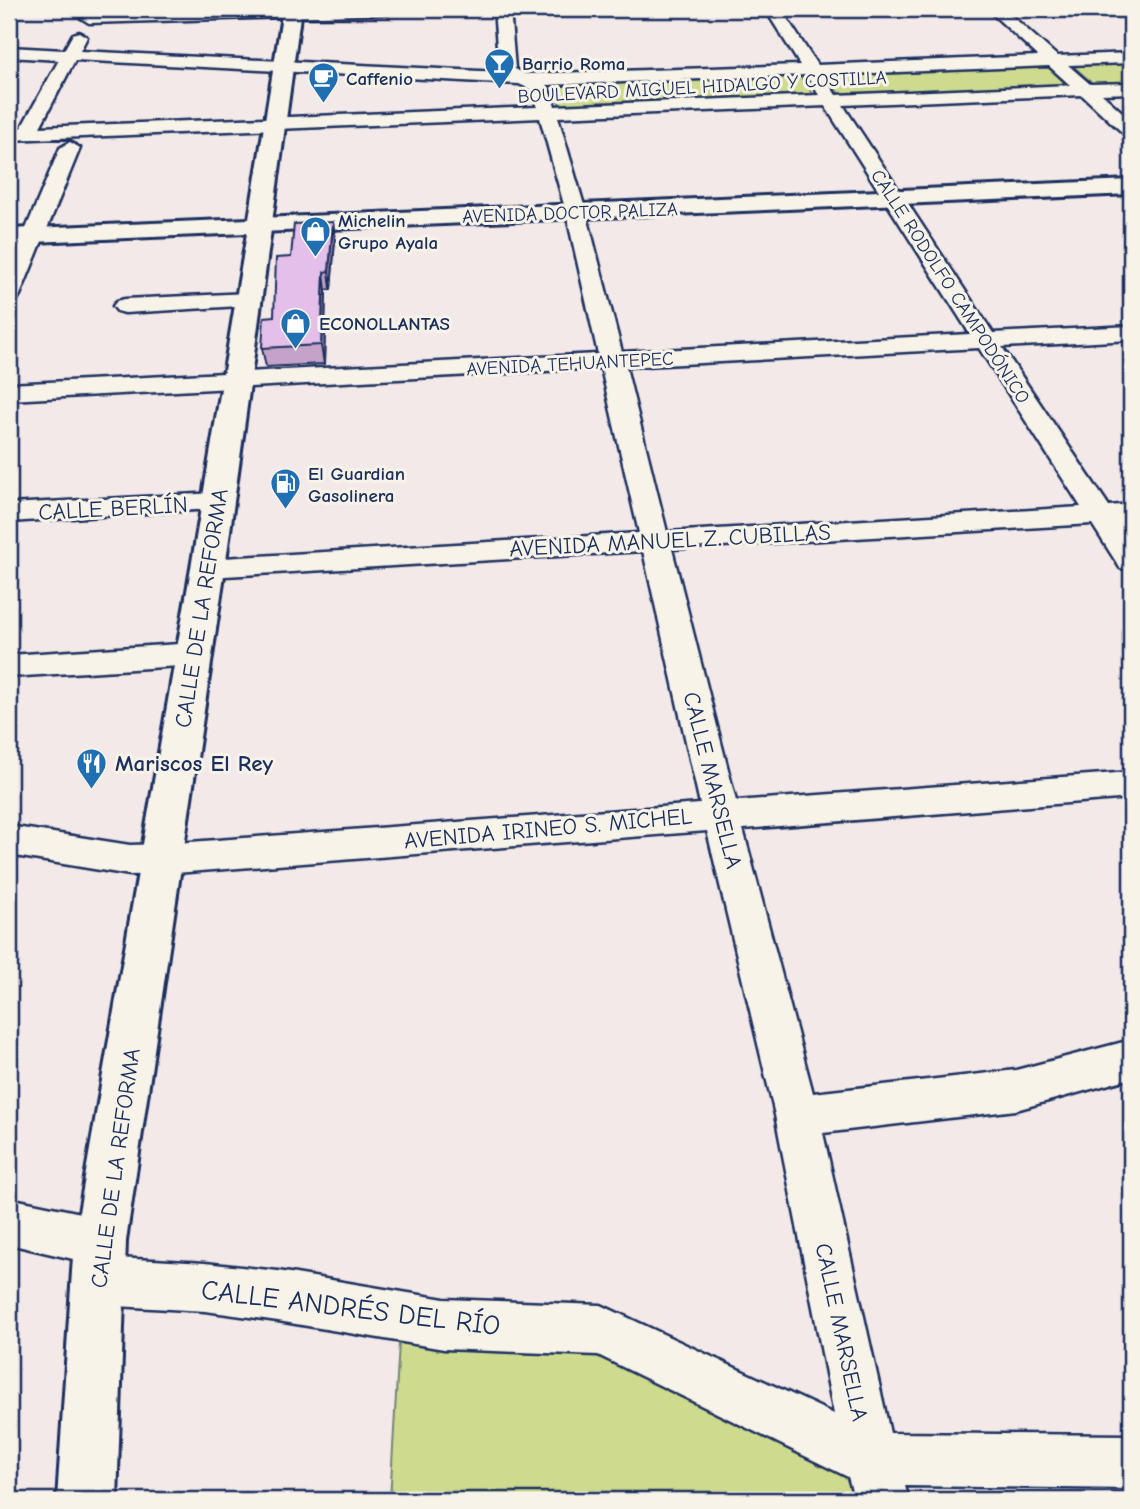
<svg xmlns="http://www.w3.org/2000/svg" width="1140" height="1509" font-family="'Comic Neue',sans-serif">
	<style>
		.green { fill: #cedb8e; stroke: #748576; stroke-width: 2 }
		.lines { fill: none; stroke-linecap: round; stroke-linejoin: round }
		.minor-casing { stroke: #1b2f5e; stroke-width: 5 }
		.tertiary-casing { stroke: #1b2f5e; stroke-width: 6 }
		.secondary-casing { stroke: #1b2f5e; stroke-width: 6 }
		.minor { fill: #f7f3e8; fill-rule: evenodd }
		.tertiary { fill: #f7f3e8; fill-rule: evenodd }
		.secondary { fill: #f7f3e8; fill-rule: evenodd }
		.wall { fill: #c3a4c8; stroke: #1b2f5e; stroke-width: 2 }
		.shaded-wall { fill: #9f86a3; stroke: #1b2f5e; stroke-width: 2 }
		.building { fill: #e3bfe9; stroke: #1b2f5e; stroke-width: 2 }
		.labels { text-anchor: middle; stroke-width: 6; stroke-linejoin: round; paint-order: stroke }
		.far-poi-label { font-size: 19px; font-weight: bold; fill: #1b2f5e; stroke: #f7f3e8; text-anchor: start }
		.far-street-label { font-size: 19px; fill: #1b2f5e; stroke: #f7f3e8 }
		.street-label { font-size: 23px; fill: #1b2f5e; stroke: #f7f3e8 }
		.poi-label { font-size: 23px; font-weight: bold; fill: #1b2f5e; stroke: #f7f3e8; text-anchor: start }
		.near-street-label { font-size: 28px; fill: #1b2f5e; stroke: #f7f3e8 }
	</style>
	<rect width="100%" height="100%" fill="#f3e9e8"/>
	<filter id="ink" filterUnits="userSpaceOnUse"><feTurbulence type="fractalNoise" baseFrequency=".0143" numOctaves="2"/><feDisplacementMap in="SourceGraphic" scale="14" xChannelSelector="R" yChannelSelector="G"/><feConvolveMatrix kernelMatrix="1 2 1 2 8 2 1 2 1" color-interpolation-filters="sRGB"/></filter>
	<g filter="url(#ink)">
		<!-- green -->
		<path class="green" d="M 1131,60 L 1131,86 L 1095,86 L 1071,64 Z
			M 1046,65 L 1068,86 L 840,95 L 824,74 Z
			M 799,75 L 814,96 L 560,107 L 554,84 Z
			M 400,1325 L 605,1339 L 854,1470 L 860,1500 L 390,1500 Z"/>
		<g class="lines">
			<defs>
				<path id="minor" d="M 241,9 L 397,9 L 389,14 L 89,23 L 81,18 L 89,13 Z
					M 494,9 L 510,9 L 515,69 L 525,74 L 800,65 L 765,9 L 781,9 L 817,65 L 1038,56 L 987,9 L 1004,9 L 1057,56 L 1131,53 L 1131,63 L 1068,65 L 1090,84 L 1131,83 L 1131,93 L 1102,94 L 1131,120 L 1131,136 L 1124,134 L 1082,95 L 843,105 L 993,333 L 1131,326 L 1131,340 L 1002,347 L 1109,506 L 1131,504 L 1131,522 L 1120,522 L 1131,539 L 1131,570 L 1120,568 L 1092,524 L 672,549 L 736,801 L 1131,772 L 1131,798 L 743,829 L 813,1093 L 1016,1070 L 1131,1040 L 1131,1078 L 1016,1110 L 823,1133 L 890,1433 L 1131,1435 L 1131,1489 L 905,1486 L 909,1500 L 855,1500 L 848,1477 L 598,1355 L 444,1349 L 278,1321 L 205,1311 L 98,1305 L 81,1298 L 74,1281 L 81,1264 L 86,1262 L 9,1244 L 9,1198 L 100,1217 L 117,1224 L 124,1241 L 117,1258 L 205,1263 L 278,1271 L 444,1299 L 601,1305 L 834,1414 L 775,1115 L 707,831 L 163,874 L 130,875 L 9,855 L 9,826 L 130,845 L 163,844 L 700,804 L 643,551 L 208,577 L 197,575 L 193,568 L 197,561 L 208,559 L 639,533 L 601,368 L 9,400 L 9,384 L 598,354 L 566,212 L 540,118 L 9,140 L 9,128 L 21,128 L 59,60 L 9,57 L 9,47 L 64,50 L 73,34 L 79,32 L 87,37 L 80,51 L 499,72 ZM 75,60 L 519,84 L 532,90 L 537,107 L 40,127 ZM 1049,66 L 1070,85 L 836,95 L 823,75 ZM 806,75 L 819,95 L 555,106 L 547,85 ZM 825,106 L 970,334 L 622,352 L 586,212 L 558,117 ZM 979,348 L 1081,507 L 667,532 L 626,367 Z
					M 1096,9 L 1131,9 L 1131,17 L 1104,14 Z
					M 70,142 L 80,148 L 20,295 L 17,300 L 9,302 L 9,269 L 60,148 Z
					M 248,293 L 256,295 L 260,300 L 256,305 L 125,313 L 117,311 L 113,306 L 117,301 L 125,299 Z
					M 217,493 L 227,496 L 231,502 L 227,508 L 9,522 L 9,504 Z
					M 195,643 L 206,646 L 211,654 L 206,662 L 195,665 L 9,677 L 9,655 Z"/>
				<path id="tertiary" d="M 1131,180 L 1131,194 L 261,232 L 253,230 L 249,225 L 253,220 L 261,218 Z"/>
				<path id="secondary" d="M 283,9 L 301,9 L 225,568 L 126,1241 L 117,1500 L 57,1500 L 74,1241 L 191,568 L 247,233 L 9,243 L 9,229 L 249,219 Z"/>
			</defs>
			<!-- minor casing -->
			<use href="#minor" class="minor-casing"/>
			<!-- tertiary casing -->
			<use href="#tertiary" class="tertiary-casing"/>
			<!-- secondary casing -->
			<use href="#secondary" class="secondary-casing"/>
			<!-- minor -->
			<use href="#minor" class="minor"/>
			<!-- tertiary -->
			<use href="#tertiary" class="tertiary"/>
			<!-- secondary -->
			<use href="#secondary" class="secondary"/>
		</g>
		<!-- wall -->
		<path class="wall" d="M 333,222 L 335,240 L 331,289 L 326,290 L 324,364 L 266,367 L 262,348 L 274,316 L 291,257 Z"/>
		<!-- shaded-wall -->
		<path class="shaded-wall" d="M 333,222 L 335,240 L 331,289 L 329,271 Z
			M 324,272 L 326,290 L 324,364 L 321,345 Z"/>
		<!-- building -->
		<path class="building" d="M 333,222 L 329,271 L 324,272 L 321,345 L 262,348 L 264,317 L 274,316 L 276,258 L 291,257 L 294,224 Z"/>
	</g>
	<!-- icons -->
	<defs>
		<symbol id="bar-pin" viewBox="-11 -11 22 30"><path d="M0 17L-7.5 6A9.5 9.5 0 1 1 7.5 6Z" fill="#1f6fb2" stroke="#f7f3e8"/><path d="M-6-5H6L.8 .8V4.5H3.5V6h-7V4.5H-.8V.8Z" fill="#fff"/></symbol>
		<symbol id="cafe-pin" viewBox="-11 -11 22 30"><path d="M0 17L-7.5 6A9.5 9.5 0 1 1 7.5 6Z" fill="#1f6fb2" stroke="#f7f3e8"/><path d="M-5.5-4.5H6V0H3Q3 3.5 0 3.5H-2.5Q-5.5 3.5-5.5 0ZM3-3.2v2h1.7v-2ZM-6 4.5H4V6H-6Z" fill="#fff"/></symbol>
		<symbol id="shop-pin" viewBox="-11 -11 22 30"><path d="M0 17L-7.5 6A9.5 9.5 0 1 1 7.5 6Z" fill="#1f6fb2" stroke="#f7f3e8"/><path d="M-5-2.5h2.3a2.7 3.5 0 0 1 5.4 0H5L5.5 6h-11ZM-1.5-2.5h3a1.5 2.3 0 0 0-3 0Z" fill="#fff"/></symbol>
		<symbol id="fuel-pin" viewBox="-11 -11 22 30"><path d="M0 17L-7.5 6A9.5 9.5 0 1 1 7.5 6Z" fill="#1f6fb2" stroke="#f7f3e8"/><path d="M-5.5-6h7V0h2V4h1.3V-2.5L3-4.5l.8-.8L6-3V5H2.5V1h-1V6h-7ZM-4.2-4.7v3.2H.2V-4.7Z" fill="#fff"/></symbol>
		<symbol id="restaurant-pin" viewBox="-11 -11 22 30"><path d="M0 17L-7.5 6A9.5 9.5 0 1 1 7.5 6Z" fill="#1f6fb2" stroke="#f7f3e8"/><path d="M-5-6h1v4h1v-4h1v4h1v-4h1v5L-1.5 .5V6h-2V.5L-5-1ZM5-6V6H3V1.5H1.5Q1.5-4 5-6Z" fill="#fff"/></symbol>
	</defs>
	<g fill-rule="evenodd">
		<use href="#bar-pin" x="482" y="46" width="35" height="47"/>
		<use href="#cafe-pin" x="306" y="60" width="35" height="47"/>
		<use href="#shop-pin" x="298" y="214" width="35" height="47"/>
		<use href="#shop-pin" x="278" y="306" width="35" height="47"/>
		<use href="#fuel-pin" x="268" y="466" width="35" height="47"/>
		<use href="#restaurant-pin" x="74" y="746" width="35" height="47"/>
	</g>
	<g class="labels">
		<!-- far-poi labels -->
		<g class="far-poi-label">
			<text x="522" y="70">Barrio Roma</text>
			<text x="346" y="85">Caffenio</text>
			<text x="338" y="227">Michelin<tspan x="338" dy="22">Grupo Ayala</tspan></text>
			<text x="319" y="330">ECONOLLANTAS</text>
			<text x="308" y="480">El Guardian<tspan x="308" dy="22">Gasolinera</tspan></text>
		</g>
		<!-- far-street labels -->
		<g class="far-street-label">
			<text transform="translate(702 86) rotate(-3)" y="7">BOULEVARD MIGUEL HIDALGO Y COSTILLA</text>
			<text transform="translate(570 212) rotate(-2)" y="7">AVENIDA DOCTOR PALIZA</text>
			<text transform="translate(951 286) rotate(57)" y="7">CALLE RODOLFO CAMPODÓNICO</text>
			<text transform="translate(570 363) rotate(-3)" y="7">AVENIDA TEHUANTEPEC</text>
		</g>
		<!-- street labels -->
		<g class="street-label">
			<text transform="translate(113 508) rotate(-3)" y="8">CALLE BERLÍN</text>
			<text transform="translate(670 540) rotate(-3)" y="8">AVENIDA MANUEL Z. CUBILLAS</text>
			<text transform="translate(201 608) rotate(-81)" y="8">CALLE DE LA REFORMA</text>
			<text transform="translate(713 780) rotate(76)" y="8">CALLE MARSELLA</text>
			<text transform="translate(548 828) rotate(-5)" y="8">AVENIDA IRINEO S. MICHEL</text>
			<text transform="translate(115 1168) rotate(-82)" y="8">CALLE DE LA REFORMA</text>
			<text transform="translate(842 1332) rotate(78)" y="8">CALLE MARSELLA</text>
		</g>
		<!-- poi labels -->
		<g class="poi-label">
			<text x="115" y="771">Mariscos El Rey</text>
		</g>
		<!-- near-street labels -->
		<g class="near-street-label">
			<text transform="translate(351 1307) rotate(7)" y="10">CALLE ANDRÉS DEL RÍO</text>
		</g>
	</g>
	<!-- margin -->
	<rect width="1140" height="1509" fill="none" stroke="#f7f3e8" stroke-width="35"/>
	<rect x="18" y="18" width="1105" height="1474" fill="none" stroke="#1b2f5e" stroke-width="2.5" filter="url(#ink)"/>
</svg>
